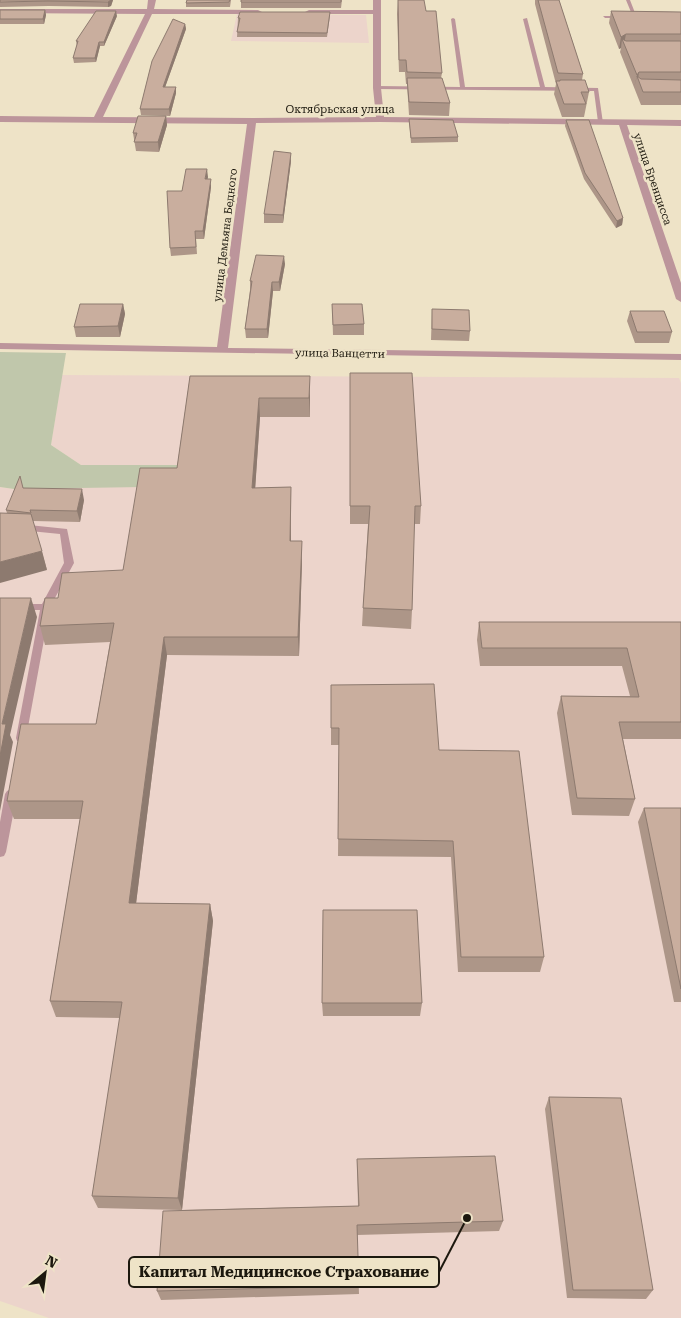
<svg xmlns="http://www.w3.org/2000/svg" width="681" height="1318" font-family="'Roboto Serif',serif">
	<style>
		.industrial { fill: #ecd4cb }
		.green { fill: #c0c7ab }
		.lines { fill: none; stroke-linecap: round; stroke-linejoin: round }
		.service { fill: #bc959b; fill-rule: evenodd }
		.minor { fill: #bc959b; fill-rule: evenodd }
		.wall { fill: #ad9688 }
		.shaded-wall { fill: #8d7a6f }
		.building { fill: #c9ae9e; stroke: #8d7a6f }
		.labels { text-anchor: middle; stroke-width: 5; stroke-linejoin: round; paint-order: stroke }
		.far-street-label { font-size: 11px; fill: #1c180e; stroke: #eee3c7 }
		.leader { fill: none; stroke: #1c180e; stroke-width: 2 }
		.callout-dot { fill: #1c180e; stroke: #eee3c7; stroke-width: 2 }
		.callout { fill: #eee3c7; stroke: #1c180e; stroke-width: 2 }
		.callout-label { font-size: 15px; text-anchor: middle; font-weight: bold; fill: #1c180e }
	</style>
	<rect width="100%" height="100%" fill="#eee3c7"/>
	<!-- industrial -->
	<path class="industrial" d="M 237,14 L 366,15 L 369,43 L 231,41 Z
		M 62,375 L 679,378 L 681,383 L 681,1318 L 49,1318 L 0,1301 L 0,487 L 14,489 L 182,465 L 81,465 L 51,445 Z"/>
	<!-- green -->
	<path class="green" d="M 0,352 L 66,353 L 51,445 L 81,465 L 183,465 L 181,480 L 143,487 L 14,489 L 0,487 Z"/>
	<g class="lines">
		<!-- service -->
		<path class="service" d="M 626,0 L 630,0 L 637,18 L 633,17 Z
			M 603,16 L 623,16 L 625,17 L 623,18 L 605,18 Z
			M 453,18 L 455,19 L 465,87 L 540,87 L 523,19 L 527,18 L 545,87 L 598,88 L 603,123 L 598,122 L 594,91 L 375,89 L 374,88 L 377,86 L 460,87 L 451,19 Z
			M 0,522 L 67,529 L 74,563 L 50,607 L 26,738 L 25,741 L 17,741 L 16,738 L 40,610 L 0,610 L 0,604 L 42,604 L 64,563 L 60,534 L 0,528 Z
			M 11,789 L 15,791 L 17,794 L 6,852 L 4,856 L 0,857 L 0,822 L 5,794 L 7,791 Z"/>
		<!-- minor -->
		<path class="minor" d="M 148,0 L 156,0 L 154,9 L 258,10 L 262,12 L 258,14 L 152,14 L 103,117 L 252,118 L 376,117 L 373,88 L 373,14 L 309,14 L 305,12 L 309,10 L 373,10 L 373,0 L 381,0 L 381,88 L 384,117 L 681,120 L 681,126 L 627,125 L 681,283 L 681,302 L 676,299 L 619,125 L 380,122 L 256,123 L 228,348 L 681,354 L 681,360 L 0,349 L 0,343 L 217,347 L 247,124 L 0,122 L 0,116 L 94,117 L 145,14 L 0,13 L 0,9 L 147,9 Z"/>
	</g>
	<!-- wall -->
	<path class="wall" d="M 0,0 L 113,0 L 111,6 L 108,7 L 49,6 L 0,7 Z
		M 187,0 L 231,0 L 230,7 L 186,7 L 186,3 Z
		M 342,0 L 341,8 L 241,8 L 241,2 Z
		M 398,0 L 442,73 L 441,78 L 450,103 L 449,116 L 409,115 L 407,84 L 406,84 L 405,72 L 399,72 L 397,14 Z
		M 535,0 L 559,0 L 583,74 L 582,80 L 589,92 L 584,117 L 562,117 L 554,94 L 556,84 L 535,4 Z
		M 0,10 L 45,10 L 46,15 L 44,24 L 0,24 Z
		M 611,11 L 681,12 L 681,105 L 641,105 L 620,52 L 621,48 L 619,49 L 609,23 Z
		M 117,16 L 104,46 L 100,46 L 96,62 L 74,63 L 73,58 L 77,46 L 76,41 Z
		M 330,16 L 327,37 L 237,37 L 238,18 Z
		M 185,24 L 186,29 L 165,87 L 176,87 L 176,93 L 170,116 L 141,115 L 140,109 Z
		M 166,116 L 167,125 L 159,152 L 136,151 L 133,133 Z
		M 409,119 L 458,137 L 458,142 L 411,143 Z
		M 566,120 L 623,218 L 622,225 L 616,228 L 584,179 L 565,126 Z
		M 291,161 L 283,223 L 264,223 L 264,214 Z
		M 208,177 L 207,179 L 211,187 L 204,239 L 196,239 L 197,254 L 171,256 L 170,248 L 182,191 Z
		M 285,264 L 280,291 L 273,291 L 268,338 L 246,338 L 245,329 L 250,290 L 250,281 Z
		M 123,304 L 125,314 L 120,337 L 76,337 L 74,327 Z
		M 332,304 L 364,324 L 364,335 L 333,335 Z
		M 432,309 L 470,331 L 469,341 L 431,340 Z
		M 630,311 L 672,332 L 669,343 L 635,343 L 627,321 Z
		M 350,373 L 421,506 L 420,524 L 414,524 L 412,610 L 411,629 L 362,626 L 363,608 L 368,524 L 350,524 Z
		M 190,376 L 310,395 L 310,417 L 260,417 L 255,488 L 291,487 L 291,541 L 302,560 L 299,656 L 167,655 L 136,903 L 210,904 L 213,921 L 182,1210 L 358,1206 L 357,1159 L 503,1221 L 499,1231 L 357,1235 L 359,1294 L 161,1300 L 157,1291 L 180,1210 L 98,1208 L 92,1196 L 120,1018 L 56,1017 L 50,1001 L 80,819 L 14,819 L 7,801 L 96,724 L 110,642 L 45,645 L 40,626 L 58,598 L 123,570 L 177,468 Z
		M 23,488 L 84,500 L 80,522 L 33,521 L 47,570 L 7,513 L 6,510 Z
		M 479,622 L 681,622 L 681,739 L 623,739 L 635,799 L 629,816 L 572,815 L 557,713 L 561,696 L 630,696 L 622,666 L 480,666 L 477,640 Z
		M 331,685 L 439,750 L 544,957 L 540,972 L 458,972 L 451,857 L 338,856 L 339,745 L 331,745 Z
		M 644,808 L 681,808 L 681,1002 L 674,1002 L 638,822 Z
		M 322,1003 L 422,1003 L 420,1016 L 323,1016 Z
		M 549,1097 L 653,1290 L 646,1299 L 567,1298 L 545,1109 Z"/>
	<!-- shaded-wall -->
	<path class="shaded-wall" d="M 111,0 L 113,0 L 111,6 L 108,7 L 108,2 Z
		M 45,10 L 46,15 L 44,24 L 43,19 Z
		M 116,11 L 117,16 L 104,46 L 104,42 Z
		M 185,24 L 186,29 L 163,93 L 163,87 Z
		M 626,34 L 624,44 L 622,39 L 621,48 L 619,49 L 621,37 Z
		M 99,42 L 100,46 L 96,62 L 95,58 Z
		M 639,72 L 638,79 L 637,76 L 634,88 L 637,75 Z
		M 176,87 L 176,93 L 170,116 L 169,109 Z
		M 166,116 L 167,125 L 159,152 L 158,142 Z
		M 291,153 L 291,161 L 283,223 L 283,215 Z
		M 207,169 L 208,177 L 206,187 L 205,179 Z
		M 211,179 L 211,187 L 204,239 L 203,231 Z
		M 623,218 L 622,225 L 616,228 L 617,221 Z
		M 284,256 L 285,264 L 280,291 L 279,282 Z
		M 272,282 L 273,291 L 268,338 L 267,329 Z
		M 123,304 L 125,314 L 120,337 L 118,326 Z
		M 310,376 L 310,417 L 309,398 Z
		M 259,398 L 260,417 L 254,506 L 252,488 Z
		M 291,487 L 291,560 L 290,541 Z
		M 82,489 L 84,500 L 80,522 L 77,511 Z
		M 302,541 L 302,560 L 299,656 L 298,637 Z
		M 42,551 L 47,570 L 0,583 L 0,562 Z
		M 31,598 L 37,617 L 10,735 L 13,742 L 0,811 L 0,756 L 2,724 Z
		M 164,637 L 167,655 L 134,920 L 129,903 Z
		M 210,904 L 213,921 L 182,1210 L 178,1198 Z"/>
	<!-- building -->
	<path class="building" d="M 0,0 L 111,0 L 108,2 L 48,1 L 0,2 Z
		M 187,0 L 230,0 L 229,2 L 186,3 Z
		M 241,0 L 341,0 L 341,2 L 241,2 Z
		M 398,0 L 424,0 L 426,11 L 436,11 L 442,73 L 407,72 L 406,60 L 399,60 Z
		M 538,0 L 559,0 L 583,74 L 558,73 Z
		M 0,10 L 45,10 L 43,19 L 0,19 Z
		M 96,11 L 116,11 L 104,42 L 99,42 L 95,58 L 73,58 L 78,41 L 76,41 Z
		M 611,11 L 681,12 L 681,34 L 626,34 L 621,37 Z
		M 240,12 L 330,12 L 327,33 L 237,32 L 240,18 L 238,18 Z
		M 173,19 L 185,24 L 163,87 L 176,87 L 169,109 L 140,109 L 152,61 Z
		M 622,39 L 626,41 L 681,41 L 681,72 L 639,72 L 637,75 Z
		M 637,76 L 641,79 L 681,80 L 681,92 L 643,92 Z
		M 407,78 L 442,78 L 450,103 L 409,102 Z
		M 560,80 L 585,80 L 589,92 L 581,92 L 586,104 L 564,104 L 556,81 L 560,81 Z
		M 138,116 L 166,116 L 158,142 L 134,142 L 137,133 L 133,133 Z
		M 409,119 L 453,120 L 458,137 L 411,138 Z
		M 566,120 L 589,120 L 623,218 L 617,221 L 585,173 Z
		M 274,151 L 291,153 L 283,215 L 264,214 Z
		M 186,169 L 207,169 L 205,179 L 211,179 L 203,231 L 195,231 L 196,247 L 170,248 L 167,191 L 182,191 Z
		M 256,255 L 284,256 L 279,282 L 272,282 L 267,329 L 245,329 L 252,281 L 250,281 Z
		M 80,304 L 123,304 L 118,326 L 74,327 Z
		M 332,304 L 362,304 L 364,324 L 333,325 Z
		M 432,309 L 469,310 L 470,331 L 432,329 Z
		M 630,311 L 664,311 L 672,332 L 637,332 Z
		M 350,373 L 412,373 L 421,506 L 415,506 L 412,610 L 363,608 L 370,506 L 350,506 Z
		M 190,376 L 310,376 L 309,398 L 259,398 L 252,488 L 291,487 L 290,541 L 302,541 L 298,637 L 164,637 L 129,903 L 210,904 L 178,1198 L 92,1196 L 122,1002 L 50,1001 L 83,801 L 7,801 L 21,724 L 96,724 L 114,623 L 40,626 L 45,598 L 58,598 L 62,573 L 123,570 L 140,468 L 177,468 Z
		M 20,476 L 23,488 L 82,489 L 77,511 L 30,510 L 31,513 L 6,510 Z
		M 0,513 L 31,514 L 42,551 L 0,562 Z
		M 0,598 L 31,598 L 2,724 L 6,724 L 0,756 Z
		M 479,622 L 681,622 L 681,722 L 619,722 L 635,799 L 577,798 L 561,696 L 639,697 L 627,648 L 482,648 Z
		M 434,684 L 439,750 L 519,751 L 544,957 L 461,957 L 453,841 L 338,839 L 339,728 L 331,728 L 331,685 Z
		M 644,808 L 681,808 L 681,989 Z
		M 323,910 L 417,910 L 422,1003 L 322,1003 Z
		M 549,1097 L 621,1098 L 653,1290 L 573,1290 Z
		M 495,1156 L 503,1221 L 357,1225 L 359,1286 L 157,1291 L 163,1211 L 359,1206 L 357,1159 Z"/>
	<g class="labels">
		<!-- far-street labels -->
		<g class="far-street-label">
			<text x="340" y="113">Октябрьская улица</text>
			<text transform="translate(653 179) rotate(71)" y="4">улица Бренцисса</text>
			<text transform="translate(225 235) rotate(-83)" y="4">улица Демьяна Бедного</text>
			<text transform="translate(340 353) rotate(1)" y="4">улица Ванцетти</text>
		</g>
	</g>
	<!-- callouts -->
	<path class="leader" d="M467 1218L439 1272"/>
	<circle class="callout-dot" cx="467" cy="1218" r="5"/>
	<rect class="callout" x="129" y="1257" width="310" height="30" rx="5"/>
	<g class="callout-label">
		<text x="284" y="1277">Капитал Медицинское Страхование</text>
	</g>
	<!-- north arrow -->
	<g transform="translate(45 1273) rotate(29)" stroke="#eee3c7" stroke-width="4" paint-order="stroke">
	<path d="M0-4L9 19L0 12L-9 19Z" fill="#1c180e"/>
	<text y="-8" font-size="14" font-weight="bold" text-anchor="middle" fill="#1c180e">N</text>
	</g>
</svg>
